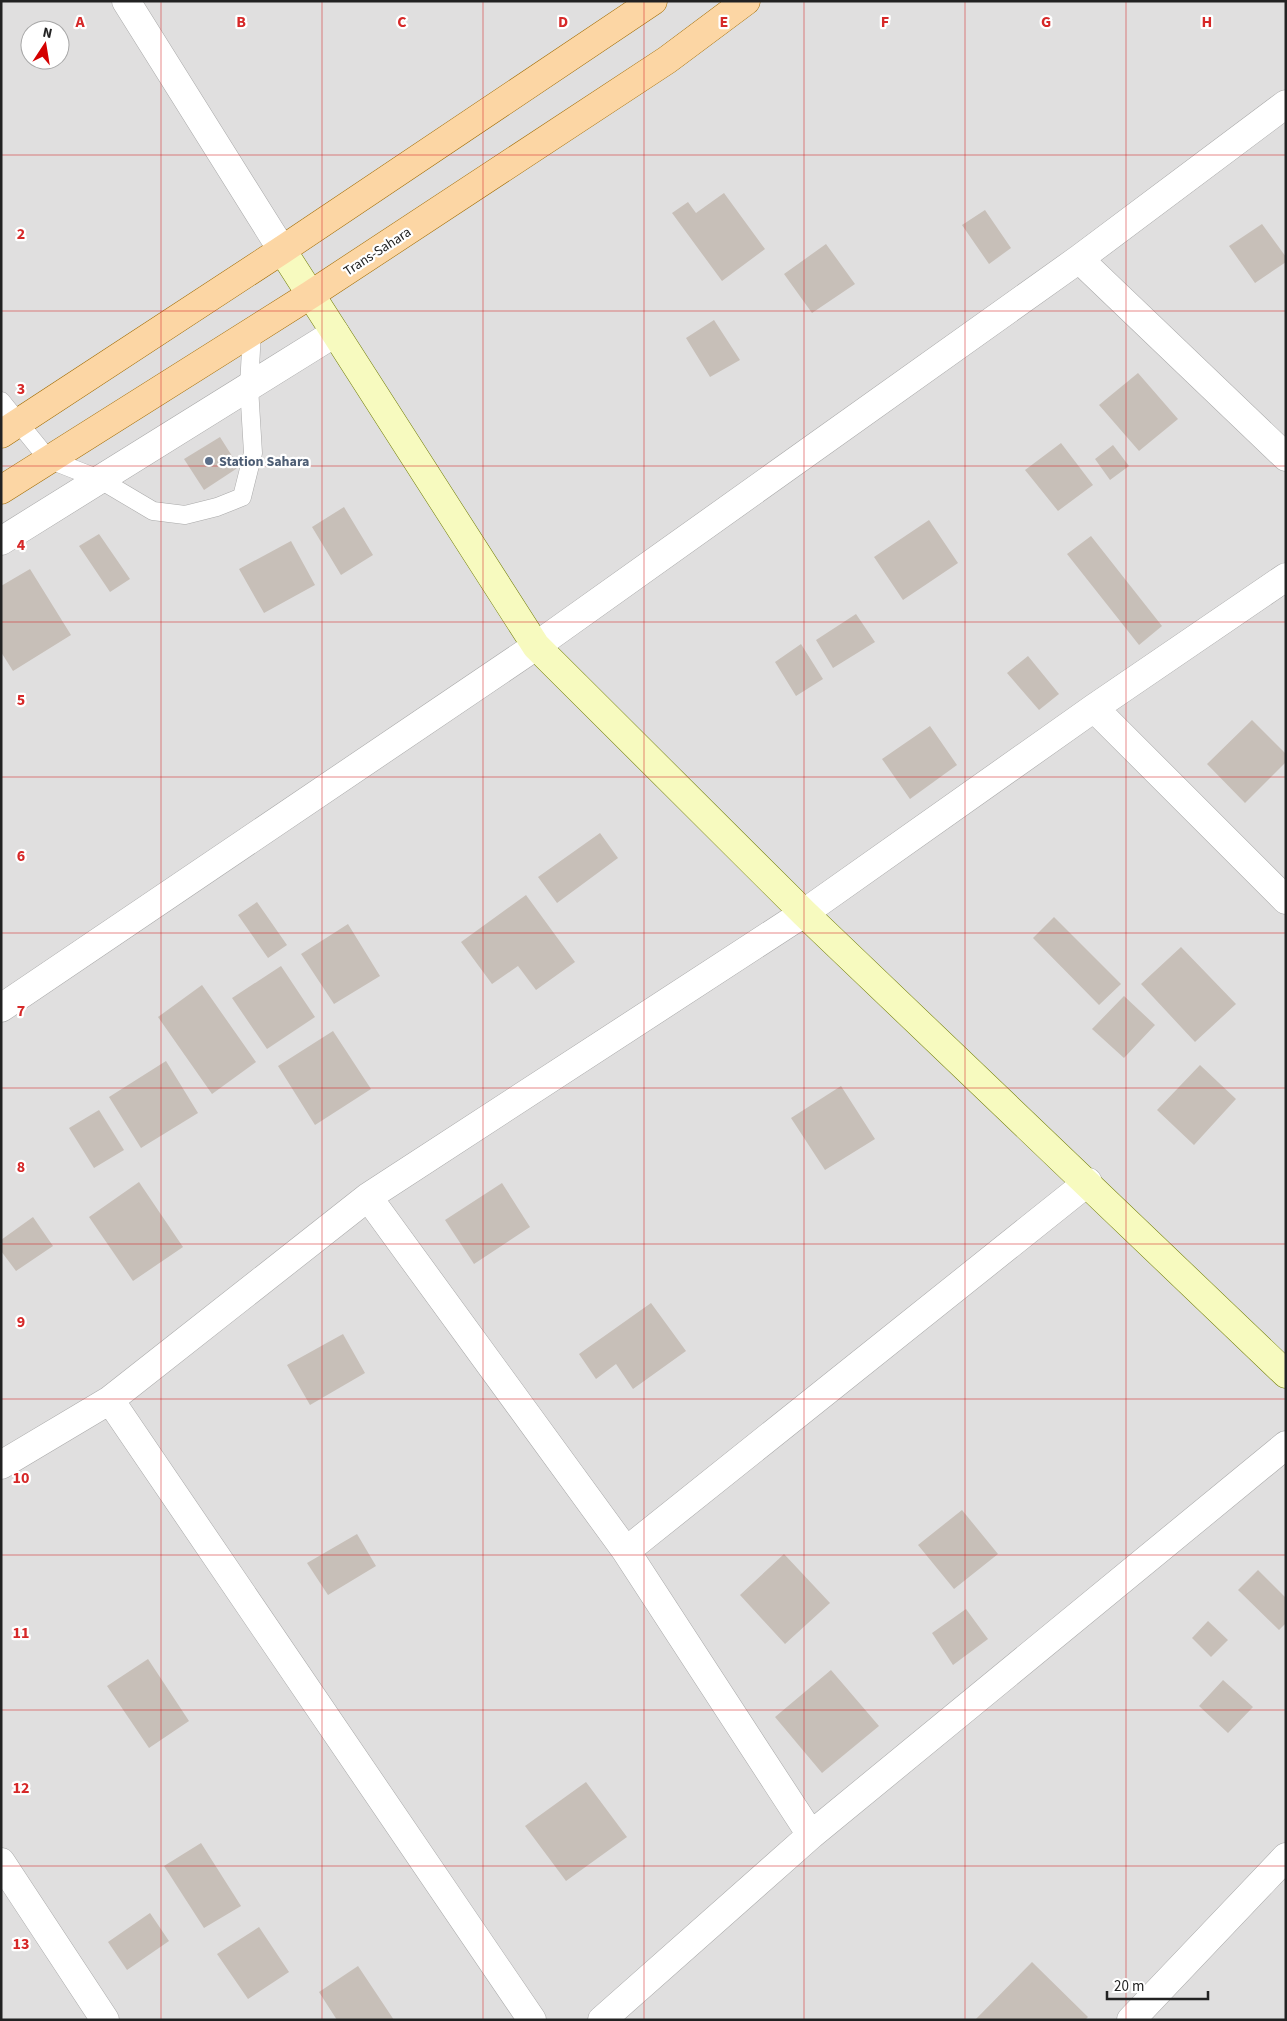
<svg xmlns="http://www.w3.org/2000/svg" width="1287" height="2021" font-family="'Source Sans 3',sans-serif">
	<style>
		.residential { fill: #e0dfdf; fill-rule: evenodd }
		.building { fill: #c7bfb8 }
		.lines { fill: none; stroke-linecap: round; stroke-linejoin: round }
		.lane-casing { stroke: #a9a9a9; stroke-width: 19 }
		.street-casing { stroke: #a9a9a9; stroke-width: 29 }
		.secondary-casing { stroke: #707d05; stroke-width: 29 }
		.primary-casing { stroke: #a06b00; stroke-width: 29 }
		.lane { stroke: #fff; stroke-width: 18 }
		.street { stroke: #fff; stroke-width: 28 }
		.secondary { stroke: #f7fabf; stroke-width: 28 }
		.primary { stroke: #fcd6a4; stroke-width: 28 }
		.grid { fill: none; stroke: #d62828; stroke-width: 1; stroke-opacity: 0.55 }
		.service-dot { fill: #5c6f8a; stroke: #fff; stroke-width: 2 }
		.labels { text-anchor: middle; stroke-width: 4.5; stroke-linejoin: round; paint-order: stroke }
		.street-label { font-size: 14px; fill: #222; stroke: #fff }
		.service-label { font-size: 14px; font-weight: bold; fill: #4e5e75; stroke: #fff; text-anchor: start }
		.grid-label { font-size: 16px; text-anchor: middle; font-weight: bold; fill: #d62828; stroke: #fff; stroke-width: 4.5; stroke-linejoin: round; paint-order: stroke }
	</style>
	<rect width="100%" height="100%" fill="#f2efe9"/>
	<!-- residential -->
	<path class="residential" d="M 1,1 L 1286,1 L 1286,2020 L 1,2020 ZM 30,30 L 60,30 L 60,60 L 30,60 Z"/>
	<!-- building -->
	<path class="building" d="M 724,193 L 765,249 L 722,281 L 672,213 L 688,202 L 696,213 Z
		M 985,210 L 1011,248 L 989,264 L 962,225 Z
		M 1262,224 L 1286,257 L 1286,262 L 1255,283 L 1229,246 Z
		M 826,244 L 855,284 L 812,313 L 784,274 Z
		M 714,320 L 740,360 L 710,377 L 686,338 Z
		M 1138,373 L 1178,419 L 1139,451 L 1099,405 Z
		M 220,437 L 239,467 L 204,490 L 184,459 Z
		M 1061,443 L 1093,485 L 1058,511 L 1025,470 Z
		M 1113,445 L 1129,466 L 1110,480 L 1095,459 Z
		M 344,507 L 373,555 L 341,575 L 312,527 Z
		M 929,520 L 958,563 L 903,600 L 874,557 Z
		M 99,534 L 130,579 L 110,592 L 79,546 Z
		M 1091,536 L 1162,626 L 1139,645 L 1067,554 Z
		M 291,541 L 315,585 L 264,613 L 239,569 Z
		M 30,569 L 71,635 L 13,671 L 1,652 L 1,586 Z
		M 856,614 L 875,642 L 833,668 L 816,640 Z
		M 801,644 L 823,679 L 796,696 L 775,662 Z
		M 1028,656 L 1059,694 L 1039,710 L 1007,673 Z
		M 1252,720 L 1286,754 L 1286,762 L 1245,803 L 1207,764 Z
		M 930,726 L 957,765 L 910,799 L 882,759 Z
		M 600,833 L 618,858 L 557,903 L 538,877 Z
		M 526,895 L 575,962 L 536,990 L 518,966 L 492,984 L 461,942 Z
		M 257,902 L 287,945 L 268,958 L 238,915 Z
		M 1054,917 L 1121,984 L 1099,1005 L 1033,938 Z
		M 348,924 L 380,976 L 334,1004 L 301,954 Z
		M 1181,947 L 1236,1004 L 1195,1042 L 1141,984 Z
		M 281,966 L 315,1017 L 267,1049 L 232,998 Z
		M 202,985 L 256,1062 L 212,1094 L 158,1017 Z
		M 1124,996 L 1155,1025 L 1124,1058 L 1092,1029 Z
		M 333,1031 L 371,1089 L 315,1125 L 278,1066 Z
		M 166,1061 L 198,1113 L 141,1148 L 109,1097 Z
		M 1200,1065 L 1236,1099 L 1194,1145 L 1157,1110 Z
		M 841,1086 L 875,1139 L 825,1170 L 791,1118 Z
		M 99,1110 L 124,1150 L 94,1168 L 69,1128 Z
		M 139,1182 L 183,1247 L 133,1281 L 89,1217 Z
		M 502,1183 L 530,1227 L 474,1264 L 445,1220 Z
		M 33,1217 L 53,1246 L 16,1271 L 1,1251 L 1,1240 Z
		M 651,1303 L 686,1351 L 633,1389 L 616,1364 L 596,1379 L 579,1354 Z
		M 343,1334 L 365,1373 L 310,1405 L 287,1365 Z
		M 962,1510 L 998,1554 L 954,1589 L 918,1545 Z
		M 357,1534 L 376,1566 L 328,1595 L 307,1563 Z
		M 784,1554 L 830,1603 L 785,1644 L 740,1595 Z
		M 1258,1570 L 1286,1598 L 1286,1623 L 1279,1630 L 1238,1590 Z
		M 966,1609 L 988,1639 L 953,1665 L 932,1633 Z
		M 1208,1621 L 1228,1640 L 1211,1657 L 1192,1638 Z
		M 148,1659 L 189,1721 L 149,1748 L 107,1686 Z
		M 831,1670 L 879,1726 L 822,1773 L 775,1717 Z
		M 1223,1680 L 1253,1707 L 1228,1733 L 1199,1706 Z
		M 586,1782 L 627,1837 L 566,1881 L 525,1826 Z
		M 201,1843 L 241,1906 L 204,1928 L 164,1866 Z
		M 150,1913 L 169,1941 L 127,1970 L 108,1942 Z
		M 259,1927 L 289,1972 L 248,1999 L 217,1954 Z
		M 1032,1962 L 1088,2017 L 1085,2020 L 975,2020 Z
		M 358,1966 L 394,2020 L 337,2020 L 319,1992 Z"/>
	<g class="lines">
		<defs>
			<path id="lane" d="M 1,401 L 48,459 L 99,479 L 153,511 L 185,515 L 217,507 L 242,497 L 253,453 L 249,387 L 252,331"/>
			<path id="street" d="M 126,1 L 282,250
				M 1079,259 L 1286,457
				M 1,541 L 335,333
				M 1094,708 L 1286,900
				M 1,1008 L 536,646 L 1079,259 L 1286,104
				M 368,1197 L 626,1551 L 811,1835
				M 110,1400 L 532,2020
				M 1,1465 L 110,1400 L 368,1197 L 804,913 L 1094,708 L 1286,577
				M 626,1551 L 1088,1182
				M 1,1862 L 105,2020
				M 602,2020 L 811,1835 L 1286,1445
				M 1131,2020 L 1286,1857"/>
			<path id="secondary" d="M 282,250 L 536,646 L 804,913 L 1286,1374"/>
			<path id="primary" d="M 1,434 L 282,250 L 653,1
				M 1,490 L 310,295 L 667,60 L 746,1"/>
		</defs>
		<!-- lane casing -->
		<use href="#lane" class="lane-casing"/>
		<!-- street casing -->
		<use href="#street" class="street-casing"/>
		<!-- secondary casing -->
		<use href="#secondary" class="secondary-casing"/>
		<!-- primary casing -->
		<use href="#primary" class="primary-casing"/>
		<!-- lane -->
		<use href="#lane" class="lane"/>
		<!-- street -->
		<use href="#street" class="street"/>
		<!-- secondary -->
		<use href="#secondary" class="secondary"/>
		<!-- primary -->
		<use href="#primary" class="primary"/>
	</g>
	<!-- grid -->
	<path class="grid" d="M 161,1 L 161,2020M 322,1 L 322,2020M 483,1 L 483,2020M 644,1 L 644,2020M 804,1 L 804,2020M 965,1 L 965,2020M 1126,1 L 1126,2020M 1,155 L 1286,155M 1,311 L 1286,311M 1,466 L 1286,466M 1,622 L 1286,622M 1,777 L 1286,777M 1,933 L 1286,933M 1,1088 L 1286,1088M 1,1244 L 1286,1244M 1,1399 L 1286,1399M 1,1555 L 1286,1555M 1,1710 L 1286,1710M 1,1866 L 1286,1866"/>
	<!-- markers -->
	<circle class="service-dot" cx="209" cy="461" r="5"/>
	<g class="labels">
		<!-- street labels -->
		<g class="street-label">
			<text transform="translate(377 251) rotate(-33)" y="5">Trans-Sahara</text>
		</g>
		<!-- service labels -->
		<g class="service-label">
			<text x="219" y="466">Station Sahara</text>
		</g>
	</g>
	<g class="grid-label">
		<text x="80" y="27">A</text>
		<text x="241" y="27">B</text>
		<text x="402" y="27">C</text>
		<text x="563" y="27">D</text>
		<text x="724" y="27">E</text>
		<text x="885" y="27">F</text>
		<text x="1046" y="27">G</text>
		<text x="1207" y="27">H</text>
		<text x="21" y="239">2</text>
		<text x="21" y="394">3</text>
		<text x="21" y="550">4</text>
		<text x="21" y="705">5</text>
		<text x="21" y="861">6</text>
		<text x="21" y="1016">7</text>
		<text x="21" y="1172">8</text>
		<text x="21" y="1327">9</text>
		<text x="21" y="1483">10</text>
		<text x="21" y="1638">11</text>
		<text x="21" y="1793">12</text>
		<text x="21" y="1949">13</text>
	</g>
	<!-- border -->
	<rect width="1287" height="2021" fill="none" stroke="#222222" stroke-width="5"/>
	<!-- north arrow -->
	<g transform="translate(45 45) rotate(12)"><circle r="24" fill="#ffffff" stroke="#a7a7a7"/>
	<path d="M0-4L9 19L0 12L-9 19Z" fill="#d40000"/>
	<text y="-8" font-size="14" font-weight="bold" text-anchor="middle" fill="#222222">N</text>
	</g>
	<!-- scale -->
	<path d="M1107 1991v8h101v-8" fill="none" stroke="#222222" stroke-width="2.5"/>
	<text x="1114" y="1991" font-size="15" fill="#222222" stroke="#ffffff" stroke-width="4" paint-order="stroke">20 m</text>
</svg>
